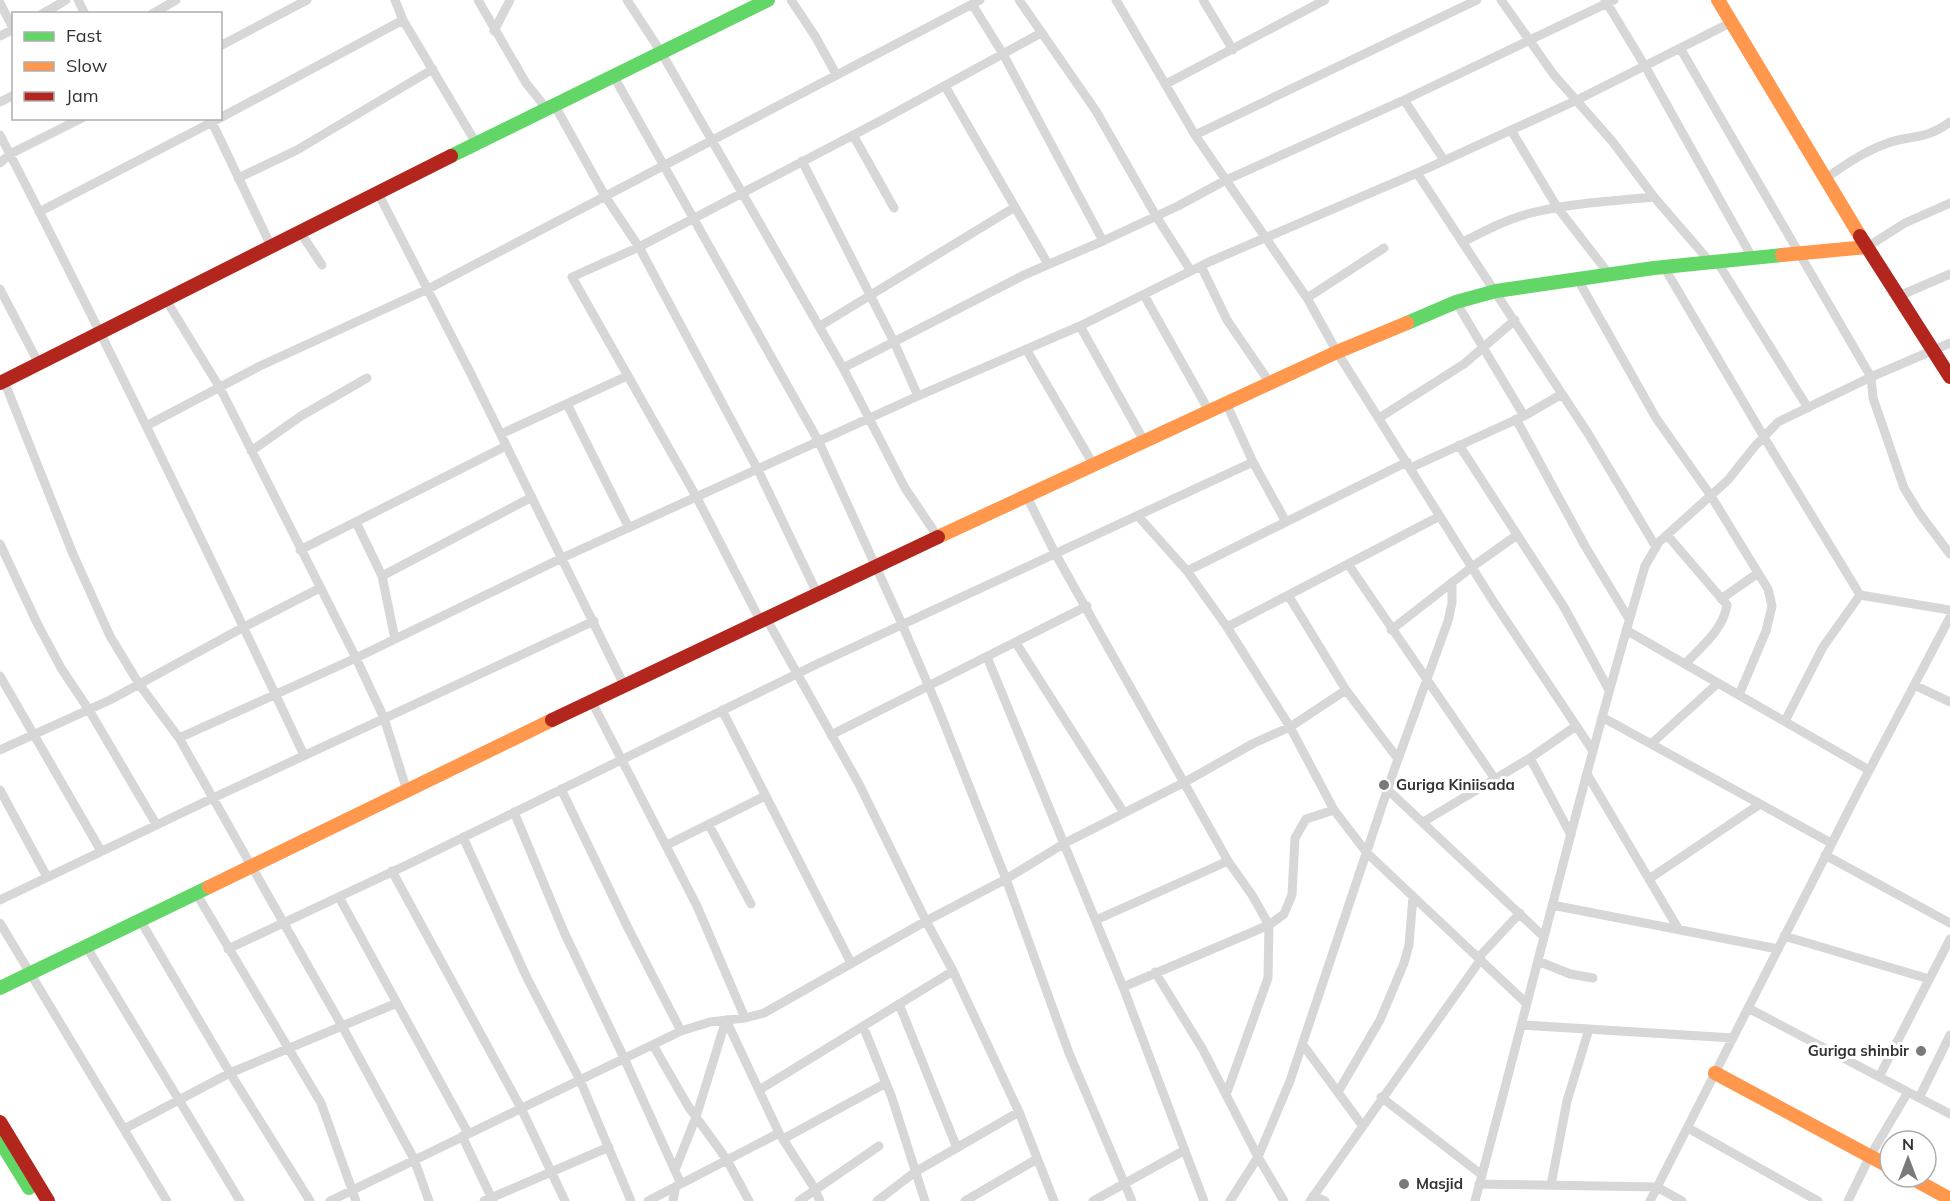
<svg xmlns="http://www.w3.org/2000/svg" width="1950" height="1201" font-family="Mulish,sans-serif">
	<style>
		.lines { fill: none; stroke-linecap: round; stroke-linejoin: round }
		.street { stroke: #d7d7d7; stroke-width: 9 }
		.fast { stroke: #63d668; stroke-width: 14 }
		.slow { stroke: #ff974d; stroke-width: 14 }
		.jam { stroke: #b3261e; stroke-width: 14 }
		.poi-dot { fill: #7a7a7a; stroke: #fff; stroke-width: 2 }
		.labels { text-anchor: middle; stroke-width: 6; stroke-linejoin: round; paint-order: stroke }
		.poi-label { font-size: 15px; font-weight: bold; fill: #333; stroke: #fff; text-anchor: start }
	</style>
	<rect width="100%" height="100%" fill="#fff"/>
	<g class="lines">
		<!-- street -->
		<path class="street" d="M 78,0 L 85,14
			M 395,0 L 403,20 L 476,143
			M 478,0 L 526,83 L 546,108
			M 627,0 L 661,52 L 843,368 L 905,488 L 938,537
			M 791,0 L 815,36 L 836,74
			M 1019,0 L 1096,111 L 1156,216 L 1191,271
			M 1116,0 L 1195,135 L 1307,298 L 1337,352 L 1493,601 L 1593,751
			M 1203,0 L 1233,50
			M 1501,0 L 1554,75 L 1612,141 L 1654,197 L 1711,263
			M 1605,0 L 1645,66 L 1753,259
			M 0,3 L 14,30
			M 972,4 L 1003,54 L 1103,241
			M 42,14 L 66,0
			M 152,14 L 176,0
			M 494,31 L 510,0
			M 0,36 L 14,29
			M 220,46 L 307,0
			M 1680,48 L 1871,377 L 1873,398 L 1904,488 L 1920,514 L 1950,554
			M 613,75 L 819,442 L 902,624 L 938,708 L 1006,879 L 1069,1053 L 1132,1201
			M 1166,84 L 1325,0
			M 945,86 L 1048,264
			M 1404,100 L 1444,160
			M 0,102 L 14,95
			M 554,104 L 605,196 L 639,247 L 758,470 L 817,593
			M 210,118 L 271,246
			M 220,118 L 403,20
			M 1511,130 L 1557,207 L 1609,274
			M 0,135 C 106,340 206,547 304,755
			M 853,135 L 894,208
			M 1195,135 L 1477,0
			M 802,161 L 894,342 L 918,396
			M 0,163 L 10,154 L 82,118
			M 1417,173 L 1589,435 L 1656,547
			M 238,178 L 297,150 L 433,69
			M 1826,178 C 1846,164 1865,151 1888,143 C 1913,134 1924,141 1950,122
			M 378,193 L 471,374 L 624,685
			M 39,212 L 220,118
			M 300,232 L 322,265
			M 1463,242 C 1485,231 1507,219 1531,213 C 1571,203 1613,201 1654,197
			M 1867,247 L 1905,223 L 1950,203
			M 1718,263 L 1808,408
			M 1201,266 L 1227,320 L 1270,383
			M 1664,267 L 1764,437 L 1860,595 L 1950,610
			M 1577,278 L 1656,418 L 1711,496 L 1768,589 L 1772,606 L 1766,631 L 1739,695
			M 0,289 L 39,364
			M 1144,295 L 1209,411
			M 1899,296 L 1950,274
			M 1307,298 L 1384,248
			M 166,300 L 220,388 L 356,658 L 384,718 L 407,791
			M 1456,302 L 1524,416
			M 820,326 L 1015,207
			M 1080,326 L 1144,441
			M 1026,349 L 1093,464
			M 843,368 L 1024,275 L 1103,241 L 1178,206 L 1226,180 L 1404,100 L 1614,0
			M 4,381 L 73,554 L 110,636 L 139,684 L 179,738 L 342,1026 L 414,1159 L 429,1201
			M 1226,403 L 1253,462 L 1286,522
			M 567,404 L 629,528
			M 1379,418 L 1464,364 L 1515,320
			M 1516,419 L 1585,546 L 1629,619
			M 146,426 L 260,366 L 428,289 L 980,0
			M 501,434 L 627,376
			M 1459,445 L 1564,607 L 1609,690
			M 251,451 L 301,416 L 367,378
			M 1410,468 L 1524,416 L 1562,394
			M 1026,495 L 1055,553 L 1228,861 L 1252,895 L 1269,925 L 1268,978 L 1226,1095
			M 1138,516 L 1187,571 L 1227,627 L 1290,727 L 1334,810 L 1367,853 L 1527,1004
			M 356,522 L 382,576 L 395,639
			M 1667,535 L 1727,605 C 1723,630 1702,646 1685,664
			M 0,544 L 37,623 L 61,668 L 89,710 L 156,824
			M 300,550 L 506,446
			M 1348,564 L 1495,779
			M 1187,571 L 1407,462
			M 382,576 L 532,497
			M 1288,595 L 1346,690 L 1398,759
			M 1721,599 L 1758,573
			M 766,618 L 859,784 L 926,921 L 953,971 L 1019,1112 L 1054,1201
			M 760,620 L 697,498 L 572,277 L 639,247 L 882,120 L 1041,33
			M 1227,627 L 1440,516
			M 1391,630 L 1472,567 L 1517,535
			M 1626,630 L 1869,770
			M 1016,643 L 1124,813
			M 987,657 L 1123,987 L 1204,1201
			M 0,676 L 101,851
			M 1914,685 L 1950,702
			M 592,702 L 697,906 L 745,1018
			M 722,710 L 851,963
			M 1602,717 L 1831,843
			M 1785,721 L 1823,647 L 1860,595
			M 831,735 L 1087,606
			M 179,738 L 356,658 L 562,558 L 918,396 L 1080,326 L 1211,261 L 1417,173 L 1577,100 L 1732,22
			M 1651,744 L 1718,683
			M 0,750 L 110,700 L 244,627 L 320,588
			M 1530,758 L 1571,835
			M 1587,774 L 1679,930
			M 561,789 L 628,928 L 681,1031
			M 1387,789 L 1544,937
			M 0,790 L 47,877
			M 514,812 L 564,932 L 624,1058 L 681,1184
			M 1423,822 L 1530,758 L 1576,726
			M 709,825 L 751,904
			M 463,837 L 527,978 L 580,1080 L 631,1201
			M 667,845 L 765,796
			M 1825,855 L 1950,923
			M 392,871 L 521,1108 L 565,1201
			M 1649,879 L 1760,804
			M 196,893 L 321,1103 L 356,1201
			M 339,897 L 468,1133
			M 0,900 L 213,798 L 594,621
			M 1552,905 L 1778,949
			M 140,920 L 230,1073 L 310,1201
			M 1096,920 L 1228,861
			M 0,923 L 167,1201
			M 1784,936 L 1929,979
			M 86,946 L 240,1201
			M 228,949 L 413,862 L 815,665 L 1253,462
			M 1479,957 L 1520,913
			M 1538,961 L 1570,974 L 1593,978
			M 1155,972 L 1202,1048 L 1258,1157 L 1284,1201
			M 1123,987 L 1269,925 L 1284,914 L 1292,895 L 1295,838 L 1306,819 L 1334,810
			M 899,1004 L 957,1148
			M 1748,1008 L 1950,1114
			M 726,1020 L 779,1133 L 813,1186 L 820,1201
			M 1522,1025 L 1733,1038
			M 863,1026 L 892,1098 L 925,1201
			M 653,1045 L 688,1106 L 727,1160 L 749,1201
			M 1303,1045 L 1362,1125
			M 1879,1077 L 1950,939
			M 759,1090 L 953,971
			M 1338,1092 L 1380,1020 L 1404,963 L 1409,945 L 1413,896
			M 1381,1097 L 1482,1175
			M 1919,1098 L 1950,1035
			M 1688,1128 L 1818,1201
			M 124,1129 L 230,1073 L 397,1003
			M 462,1136 L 493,1201
			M 783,1139 L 886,1083
			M 675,1170 L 696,1117 L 726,1020
			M 1479,1184 L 1657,1187 L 1682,1201
			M 1551,1185 L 1567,1101 L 1589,1029
			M 1313,1196 L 1325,1201
			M 330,1201 L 681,1031 L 710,1022 L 745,1018 L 764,1013 L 926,921 L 1006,879 L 1065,843 L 1185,782 L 1254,743 L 1290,727 L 1346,690
			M 484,1201 L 609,1147
			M 648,1201 L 779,1133
			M 673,1201 L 676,1186
			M 799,1201 L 879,1146
			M 877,1201 L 915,1172 L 1019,1112
			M 965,1201 L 1037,1159
			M 1093,1201 L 1185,1150
			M 1230,1201 L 1258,1157 L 1290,1081 L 1393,773 L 1448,621 L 1452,603 L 1452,582
			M 1310,1201 L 1481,959
			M 1475,1201 C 1532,989 1583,776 1645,566 L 1659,542 L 1728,480 L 1755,446 L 1778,422 L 1871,377 L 1950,343
			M 1650,1201 L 1862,784 L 1950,617
			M 1848,1201 L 1870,1156 L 1908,1092"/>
		<!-- fast -->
		<path class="fast" d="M 451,156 L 768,0
			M 1407,323 L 1456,302 L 1496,291 L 1654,268 L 1782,255
			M 0,988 L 209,887
			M 0,1141 L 29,1188"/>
		<!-- slow -->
		<path class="slow" d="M 1718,0 L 1860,236
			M 1782,255 L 1867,247
			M 938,537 L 1337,352 L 1407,323
			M 209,887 L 552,720
			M 1715,1073 L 1890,1167
			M 1910,1177 L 1950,1199"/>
		<!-- jam -->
		<path class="jam" d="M 1860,236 L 1950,377
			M 0,383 L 451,156
			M 552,720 L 938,537
			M 0,1122 L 48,1201"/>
	</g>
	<!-- markers -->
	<g class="poi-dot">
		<circle cx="1384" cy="785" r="6"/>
		<circle cx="1921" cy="1051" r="6"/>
		<circle cx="1404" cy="1184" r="6"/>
	</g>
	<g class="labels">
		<!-- poi labels -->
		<g class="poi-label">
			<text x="1396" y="790">Guriga Kiniisada</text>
			<text x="1909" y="1056" text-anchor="end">Guriga shinbir</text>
			<text x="1416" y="1189">Masjid</text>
		</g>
	</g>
	<!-- legend -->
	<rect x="12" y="12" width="210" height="108" fill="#ffffff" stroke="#adadad" stroke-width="1.5"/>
	<rect x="24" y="32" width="30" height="9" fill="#63d668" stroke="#adadad" stroke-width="1.5"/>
	<text x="66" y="42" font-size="18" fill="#333333">Fast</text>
	<rect x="24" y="62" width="30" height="9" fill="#ff974d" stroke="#adadad" stroke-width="1.5"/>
	<text x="66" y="72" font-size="18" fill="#333333">Slow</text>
	<rect x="24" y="92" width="30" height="9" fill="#b3261e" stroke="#adadad" stroke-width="1.5"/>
	<text x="66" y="102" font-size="18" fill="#333333">Jam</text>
	<!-- north arrow -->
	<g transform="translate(1908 1159)"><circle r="28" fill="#ffffff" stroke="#adadad" stroke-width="1.5"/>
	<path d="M0-4.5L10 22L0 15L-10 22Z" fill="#7a7a7a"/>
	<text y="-9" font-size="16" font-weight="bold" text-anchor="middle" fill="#333333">N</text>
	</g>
</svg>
